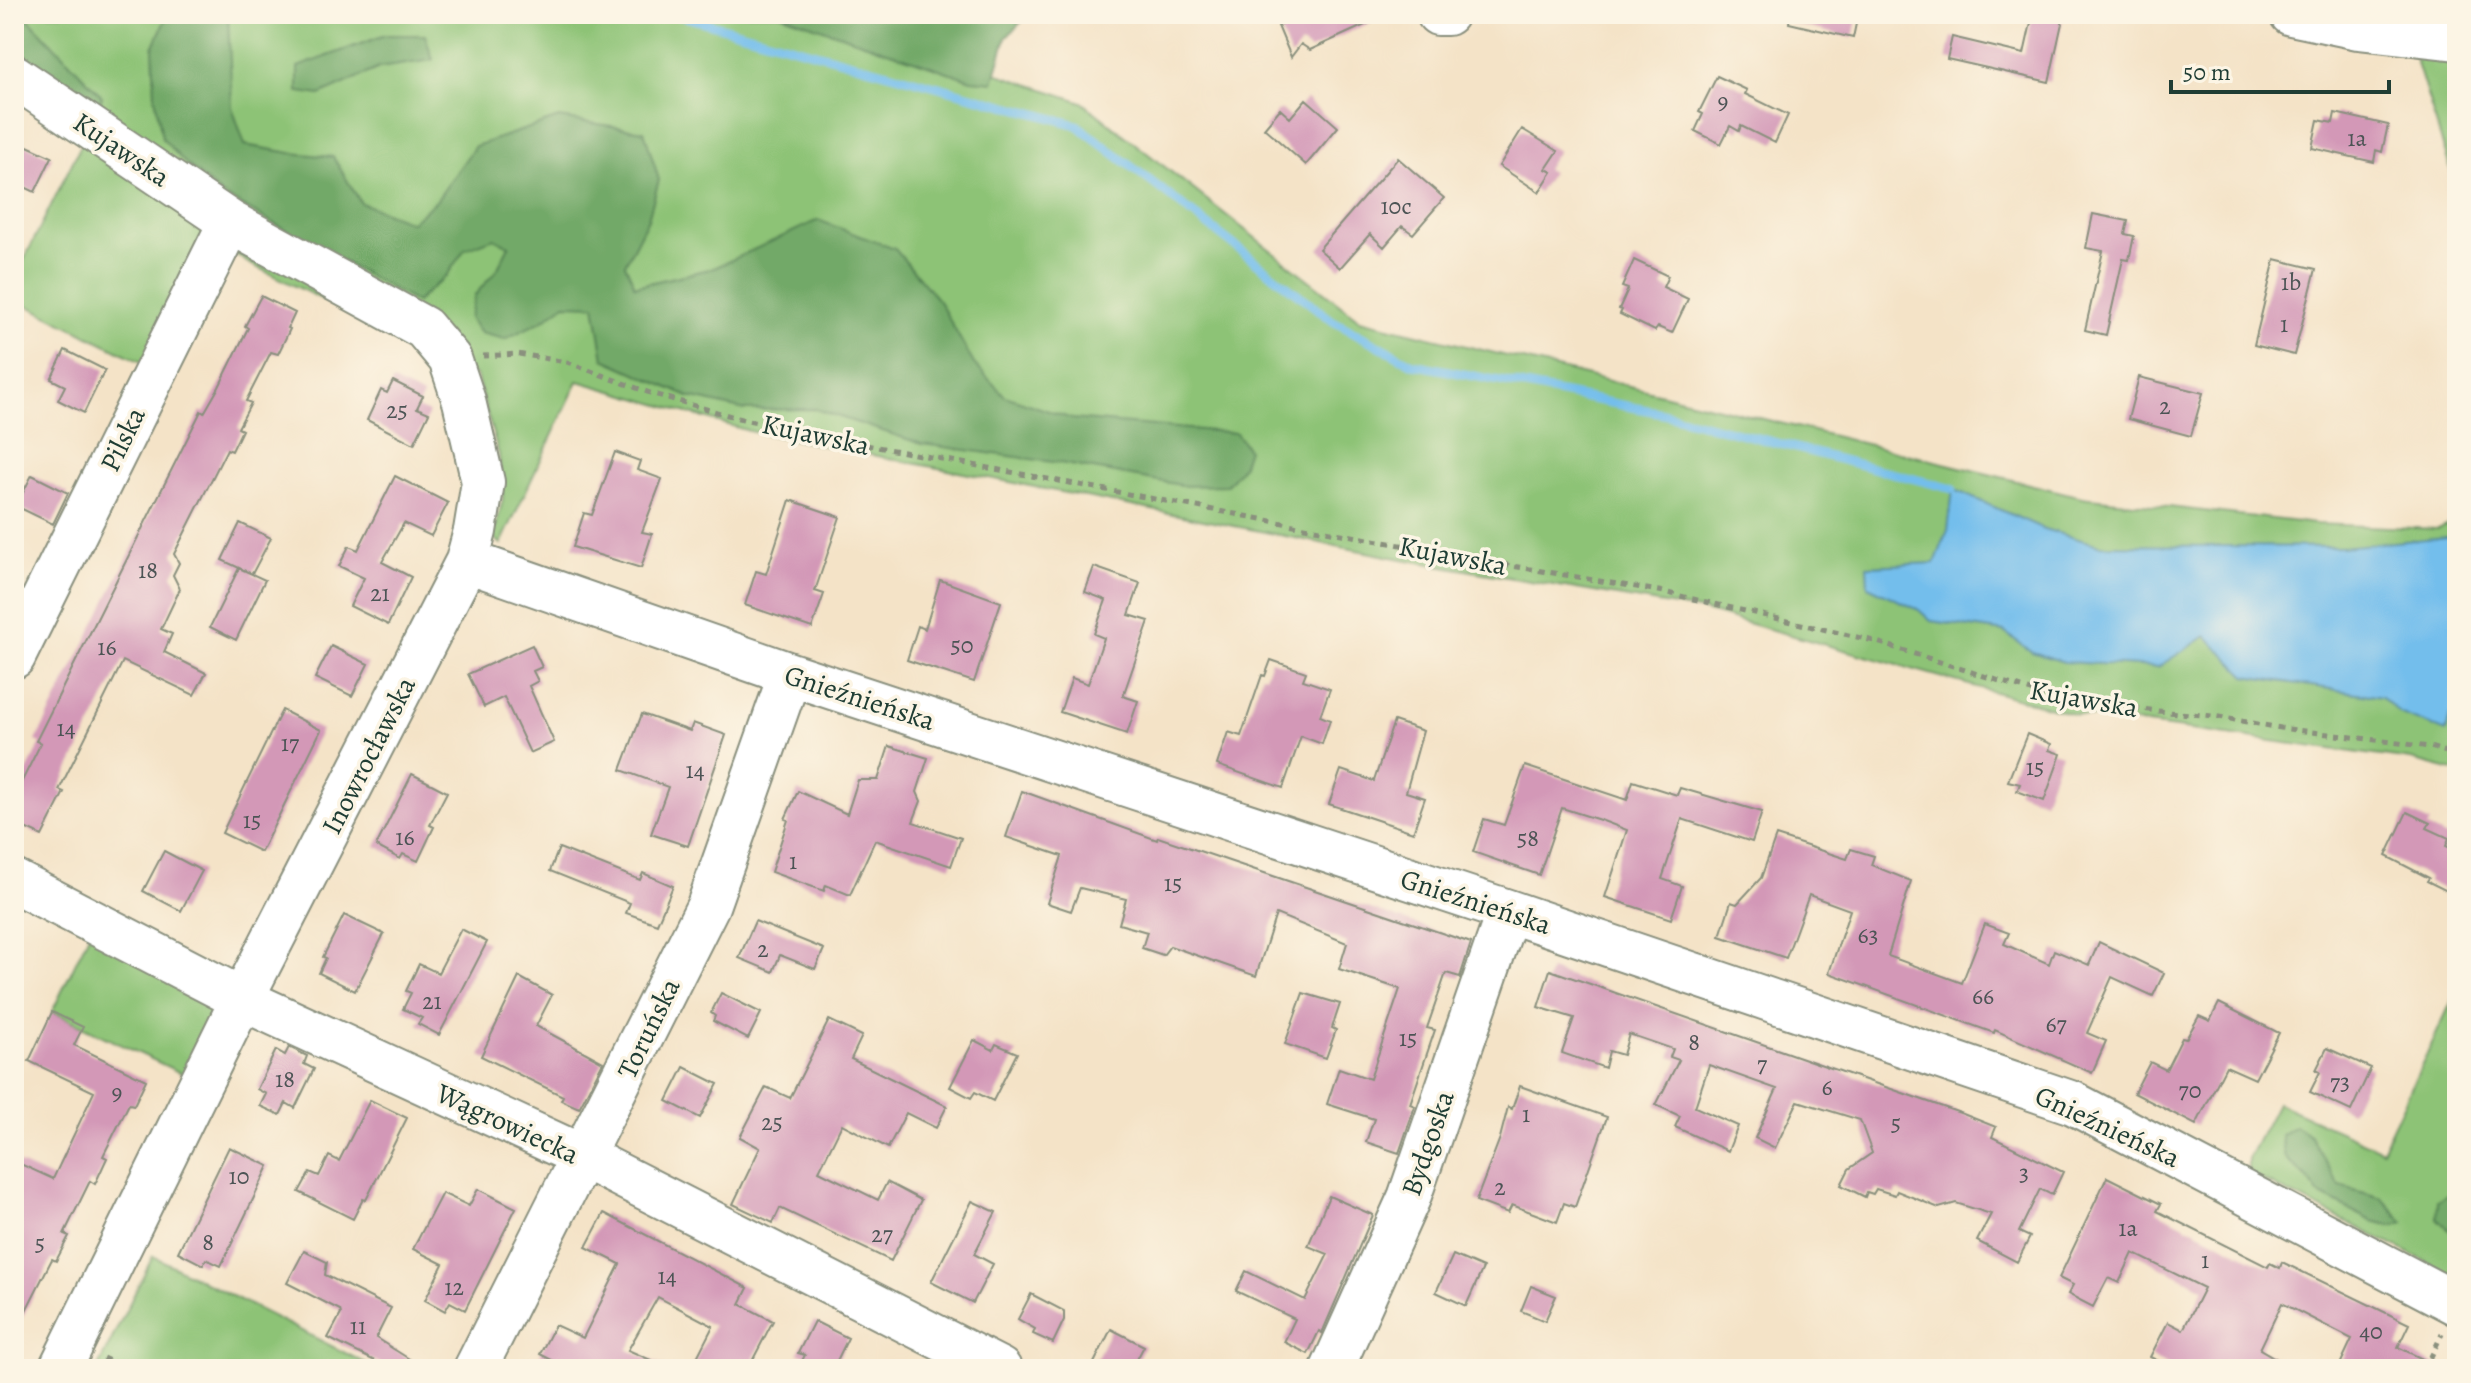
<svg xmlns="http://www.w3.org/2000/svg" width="2471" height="1383" font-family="Alegreya,serif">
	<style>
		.green { fill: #8dc376; stroke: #568055; stroke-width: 2 }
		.forest { fill: #72a967; stroke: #48734e; stroke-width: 2 }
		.water { fill: #73beec; stroke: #497e90; stroke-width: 2 }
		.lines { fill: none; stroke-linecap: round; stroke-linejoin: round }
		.stream { stroke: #73beec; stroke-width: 9 }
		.building { fill: #d398b7 }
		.minor-casing { stroke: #8a907e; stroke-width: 46 }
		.path { stroke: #8a907e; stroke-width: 5; stroke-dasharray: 6 6; stroke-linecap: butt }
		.minor { stroke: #fff; stroke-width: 42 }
		.labels { text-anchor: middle; stroke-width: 7; stroke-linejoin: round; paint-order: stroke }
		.number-label { font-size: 24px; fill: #4c5455 }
		.street-label { font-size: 28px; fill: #1f3d34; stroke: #fcf5e5 }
	</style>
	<rect width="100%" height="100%" fill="#fcf5e5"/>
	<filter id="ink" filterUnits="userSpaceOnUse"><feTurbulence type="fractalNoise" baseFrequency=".0125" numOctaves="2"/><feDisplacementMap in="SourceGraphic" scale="16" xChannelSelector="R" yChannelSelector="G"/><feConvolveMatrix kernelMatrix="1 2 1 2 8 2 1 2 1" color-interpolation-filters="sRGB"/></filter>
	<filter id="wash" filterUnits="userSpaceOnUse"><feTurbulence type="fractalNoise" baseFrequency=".006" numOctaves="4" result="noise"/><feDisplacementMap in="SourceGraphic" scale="32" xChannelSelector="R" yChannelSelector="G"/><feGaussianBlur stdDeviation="1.8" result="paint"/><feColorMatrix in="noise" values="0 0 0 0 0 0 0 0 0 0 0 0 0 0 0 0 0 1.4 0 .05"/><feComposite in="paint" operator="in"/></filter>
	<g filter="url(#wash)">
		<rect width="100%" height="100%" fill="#f4e3c7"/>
		<!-- green -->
		<path class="green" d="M 14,14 L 819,14 L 1082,102 L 1360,320 L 2082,497 L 2316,524 L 2438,529 L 2457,520 L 2457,772 L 2411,760 L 2073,714 L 1704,611 L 1402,559 L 749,431 L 578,381 L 501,544 L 493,537 L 503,499 L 499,455 L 476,375 L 248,263 L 208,234 L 143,363 L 14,299 L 14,280 L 83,141 L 14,90 Z
			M 2414,54 L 2457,55 L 2457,190 Z
			M 91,930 L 228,999 L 189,1077 L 52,1012 Z
			M 2457,990 L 2457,1277 L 2248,1173 L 2248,1159 L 2277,1103 L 2382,1150 Z
			M 153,1256 L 377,1369 L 97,1369 Z"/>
		<!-- forest -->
		<path class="forest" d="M 14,14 L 24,14 L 102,96 L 98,111 L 29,65 L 14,46 Z
			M 170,14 L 228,14 L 232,107 L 245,145 L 291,153 L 333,157 L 361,203 L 411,222 L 436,201 L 475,146 L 559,118 L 644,131 L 659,180 L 648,219 L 625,264 L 635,286 L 714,268 L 818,220 L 895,249 L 939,301 L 974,364 L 1005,396 L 1072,419 L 1236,433 L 1248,449 L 1242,467 L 1227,485 L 1186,486 L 1060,463 L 922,444 L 815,409 L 745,410 L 689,397 L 604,359 L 595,305 L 565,304 L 542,321 L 505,339 L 480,333 L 469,318 L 475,295 L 497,270 L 509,246 L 494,238 L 465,249 L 447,275 L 416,302 L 221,194 L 182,160 L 162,138 L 155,97 L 153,48 L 167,16 Z
			M 780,14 L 1029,14 L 1006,38 L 993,82 L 971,80 Z
			M 385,35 L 425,35 L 433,60 L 379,68 L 320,95 L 298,92 L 298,67 Z
			M 2295,1126 L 2311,1137 L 2340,1186 L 2382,1198 L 2404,1222 L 2393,1226 L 2372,1221 L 2319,1194 L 2307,1178 L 2285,1158 L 2281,1135 Z
			M 2457,1189 L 2457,1247 L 2451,1232 L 2437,1218 L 2438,1201 Z"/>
		<!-- water -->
		<path class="water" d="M 1953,489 L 2044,529 L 2099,545 L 2341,547 L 2457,536 L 2457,687 L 2446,732 L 2399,713 L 2382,697 L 2246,676 L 2206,636 L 2158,667 L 2064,662 L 2032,652 L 2004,632 L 1931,621 L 1919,610 L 1868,586 L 1867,566 L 1935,563 L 1948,530 Z"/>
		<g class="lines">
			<!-- stream -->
			<path class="stream" d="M 674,14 L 1077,125 L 1333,321 L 1413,364 L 1662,413 L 1953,489
				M 2451,710 L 2457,714"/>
		</g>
		<g id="blocks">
			<!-- building -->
			<path class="building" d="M 1302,14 L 1389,14 L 1310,50 L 1301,44 L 1291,57 L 1278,26 Z
				M 1790,14 L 1858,14 L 1853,38 L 1789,23 Z
				M 2033,14 L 2064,14 L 2049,82 L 1947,59 L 1952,37 L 2024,54 Z
				M 1717,76 L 1747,90 L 1745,94 L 1788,115 L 1775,143 L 1741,126 L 1739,131 L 1730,126 L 1721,144 L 1695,131 L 1703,114 L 1699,112 Z
				M 1306,99 L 1338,127 L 1306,165 L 1264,128 L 1280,109 L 1290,118 Z
				M 2335,113 L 2388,125 L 2382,152 L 2376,150 L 2374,162 L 2312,148 L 2318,120 L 2333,123 Z
				M 1522,129 L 1558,151 L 1546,169 L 1552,172 L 1539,192 L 1499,166 Z
				M 14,140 L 52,157 L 35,192 L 14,182 Z
				M 1398,158 L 1444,198 L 1413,234 L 1402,226 L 1384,247 L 1370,234 L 1340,268 L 1319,249 Z
				M 2093,214 L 2128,221 L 2125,234 L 2134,236 L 2129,260 L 2123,259 L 2106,335 L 2085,330 L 2103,251 L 2086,248 Z
				M 2275,259 L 2316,269 L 2294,355 L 2254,345 Z
				M 1634,260 L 1668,276 L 1663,287 L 1688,299 L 1672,333 L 1658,327 L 1655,331 L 1620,314 L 1622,310 L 1619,309 L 1628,289 L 1622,287 Z
				M 261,296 L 295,313 L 288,328 L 290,329 L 278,354 L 271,352 L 246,401 L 251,403 L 238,428 L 242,430 L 232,451 L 227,449 L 174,554 L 179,563 L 173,575 L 180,589 L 161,629 L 172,634 L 164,652 L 206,673 L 194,695 L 123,661 L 59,790 L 64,792 L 42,836 L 14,823 L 14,797 L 41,743 L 36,741 L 201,411 L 204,413 L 219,387 L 248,328 L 245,326 Z
				M 65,350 L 105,370 L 84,413 L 58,400 L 65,386 L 51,379 Z
				M 2139,377 L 2203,393 L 2191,436 L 2128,419 Z
				M 393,381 L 423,396 L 417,408 L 429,413 L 414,444 L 367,420 L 381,390 L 387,393 Z
				M 615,452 L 640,461 L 637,470 L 662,479 L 642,532 L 652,534 L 641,568 L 573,547 L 584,513 L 592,515 Z
				M 32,475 L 68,493 L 53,524 L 16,506 Z
				M 395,476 L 448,503 L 431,536 L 404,523 L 382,562 L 411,577 L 388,625 L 350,606 L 364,578 L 339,566 L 349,546 L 358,550 Z
				M 790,500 L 840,517 L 815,591 L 824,594 L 812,628 L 745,605 L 756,571 L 766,574 Z
				M 240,523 L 271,538 L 252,574 L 222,560 Z
				M 1094,567 L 1140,583 L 1129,615 L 1149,621 L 1123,696 L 1138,701 L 1127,734 L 1060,712 L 1072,678 L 1088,684 L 1104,638 L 1094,634 L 1106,600 L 1085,592 Z
				M 239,568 L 265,580 L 236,640 L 210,627 Z
				M 940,580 L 1001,602 L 974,682 L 907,660 L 918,626 L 925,629 Z
				M 532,645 L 542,667 L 533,671 L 538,681 L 529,686 L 554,742 L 530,753 L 504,697 L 484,707 L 468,674 Z
				M 331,646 L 368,664 L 352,696 L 315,678 Z
				M 1271,660 L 1306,672 L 1303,680 L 1330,689 L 1320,716 L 1330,720 L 1322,744 L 1301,736 L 1283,788 L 1217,765 L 1228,732 L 1241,736 L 1262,675 L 1265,676 Z
				M 282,710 L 321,730 L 261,852 L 222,833 Z
				M 642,714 L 690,731 L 693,723 L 726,735 L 688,846 L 651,834 L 668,787 L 621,770 Z
				M 1394,721 L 1423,731 L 1406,792 L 1425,798 L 1413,832 L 1329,804 L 1341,770 L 1374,781 Z
				M 2027,734 L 2051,744 L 2049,750 L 2061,754 L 2044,801 L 2017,791 L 2020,784 L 2008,781 Z
				M 889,746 L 928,758 L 917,792 L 921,801 L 913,822 L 961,838 L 951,866 L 875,840 L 850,895 L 826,885 L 824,891 L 771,872 L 788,820 L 785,819 L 798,791 L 847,814 L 858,780 L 878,780 Z
				M 1525,766 L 1627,800 L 1633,781 L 1677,795 L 1680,788 L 1762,812 L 1752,842 L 1682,819 L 1662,879 L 1682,886 L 1671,919 L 1605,897 L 1627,830 L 1603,821 L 1562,808 L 1539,875 L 1473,852 L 1484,819 L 1504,825 Z
				M 412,774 L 447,792 L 430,825 L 434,827 L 418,861 L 403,854 L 400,859 L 376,846 Z
				M 1022,791 L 1157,840 L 1158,837 L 1471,943 L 1460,977 L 1446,973 L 1427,1028 L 1435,1030 L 1410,1104 L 1415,1106 L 1399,1153 L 1366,1142 L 1374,1119 L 1327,1104 L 1339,1068 L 1370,1079 L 1400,989 L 1339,969 L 1347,943 L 1276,914 L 1256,976 L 1170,946 L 1163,955 L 1142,948 L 1147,932 L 1119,924 L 1126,899 L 1080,888 L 1071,911 L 1047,903 L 1062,856 L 1006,837 Z
				M 2407,812 L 2430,823 L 2427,828 L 2449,838 L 2446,846 L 2457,851 L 2457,874 L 2449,892 L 2427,881 L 2429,878 L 2386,856 Z
				M 1776,836 L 1847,859 L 1851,849 L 1874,856 L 1871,865 L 1911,881 L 1888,956 L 1962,983 L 1985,924 L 2009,933 L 2004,944 L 2049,964 L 2054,950 L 2089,965 L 2099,942 L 2164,973 L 2153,996 L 2112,977 L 2087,1033 L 2106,1041 L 2092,1073 L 1995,1030 L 1994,1033 L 1829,973 L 1850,910 L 1809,895 L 1786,958 L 1720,936 L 1731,902 L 1737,904 L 1761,878 Z
				M 559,848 L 640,880 L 643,873 L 673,886 L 657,924 L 626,913 L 630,903 L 550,871 Z
				M 164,851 L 202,871 L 181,911 L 143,891 Z
				M 344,915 L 384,934 L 355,991 L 319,973 L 326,958 L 323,957 Z
				M 755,921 L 824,949 L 815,969 L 780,955 L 773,972 L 739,958 Z
				M 461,929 L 487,942 L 439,1035 L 418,1024 L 422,1018 L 403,1009 L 411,993 L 406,991 L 419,964 L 438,973 Z
				M 1550,970 L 1963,1114 L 1996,1127 L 1992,1137 L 2063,1172 L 2052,1195 L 2040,1189 L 2019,1232 L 2030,1237 L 2017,1262 L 1977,1241 L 1991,1214 L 1956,1203 L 1939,1208 L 1897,1191 L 1895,1195 L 1876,1189 L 1873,1194 L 1867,1192 L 1865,1197 L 1841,1185 L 1849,1169 L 1872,1153 L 1860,1120 L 1798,1101 L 1775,1148 L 1755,1138 L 1777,1089 L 1709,1065 L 1695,1107 L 1738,1126 L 1728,1151 L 1675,1127 L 1680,1116 L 1656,1105 L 1679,1060 L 1670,1057 L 1673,1049 L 1629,1034 L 1623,1055 L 1609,1051 L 1605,1068 L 1562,1053 L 1574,1018 L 1538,1007 Z
				M 519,977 L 552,995 L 536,1026 L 603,1062 L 579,1108 L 561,1100 L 563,1096 L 481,1056 Z
				M 721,993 L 761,1013 L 748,1039 L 713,1021 L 715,1016 L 711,1013 Z
				M 1303,993 L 1340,1004 L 1332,1028 L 1336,1030 L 1326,1058 L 1285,1044 Z
				M 2219,1003 L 2279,1033 L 2255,1079 L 2226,1066 L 2196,1125 L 2134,1093 L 2150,1062 L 2166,1070 L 2182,1038 L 2186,1039 L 2199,1016 L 2210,1021 Z
				M 52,1012 L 83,1027 L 74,1045 L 146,1080 L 134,1105 L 129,1104 L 103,1156 L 107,1158 L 95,1184 L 90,1181 L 64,1234 L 69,1236 L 56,1261 L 52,1259 L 14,1334 L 14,1161 L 53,1179 L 94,1092 L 29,1061 Z
				M 829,1020 L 862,1036 L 851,1059 L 947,1106 L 936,1128 L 906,1113 L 888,1148 L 842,1124 L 819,1171 L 878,1200 L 887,1182 L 921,1200 L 891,1261 L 780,1208 L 773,1223 L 733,1204 L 760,1148 L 740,1137 L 766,1087 L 790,1098 Z
				M 974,1040 L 993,1050 L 996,1044 L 1017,1053 L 993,1101 L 975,1092 L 971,1098 L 950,1087 Z
				M 289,1047 L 307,1056 L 304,1064 L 314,1069 L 295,1108 L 286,1103 L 280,1115 L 260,1106 L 266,1094 L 257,1089 L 276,1050 L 285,1055 Z
				M 2327,1048 L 2371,1068 L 2351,1111 L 2310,1092 L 2320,1072 L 2316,1070 Z
				M 684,1067 L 718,1084 L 700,1118 L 667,1101 Z
				M 1520,1086 L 1607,1117 L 1575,1207 L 1564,1203 L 1557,1222 L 1512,1205 L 1508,1213 L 1476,1201 L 1500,1138 L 1508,1107 L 1512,1109 Z
				M 370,1100 L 407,1118 L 366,1200 L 363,1199 L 353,1219 L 299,1192 L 310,1172 L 319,1176 L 329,1156 L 339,1161 Z
				M 229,1147 L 269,1166 L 221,1266 L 206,1259 L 203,1265 L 178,1252 Z
				M 2107,1177 L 2161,1204 L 2157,1211 L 2268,1267 L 2270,1263 L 2280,1268 L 2282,1262 L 2409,1324 L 2398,1347 L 2443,1369 L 2338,1369 L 2352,1339 L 2282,1303 L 2260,1349 L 2294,1369 L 2175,1369 L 2150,1357 L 2168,1322 L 2183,1330 L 2204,1288 L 2133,1253 L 2119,1283 L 2108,1278 L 2093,1307 L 2068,1294 L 2073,1285 L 2059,1278 Z
				M 478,1189 L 516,1208 L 465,1310 L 450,1302 L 445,1311 L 425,1300 L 443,1264 L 413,1249 L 442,1193 L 469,1206 Z
				M 1329,1196 L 1373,1215 L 1322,1333 L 1319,1331 L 1308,1354 L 1284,1342 L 1295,1319 L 1236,1291 L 1246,1271 L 1305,1300 L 1328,1254 L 1308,1246 Z
				M 972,1201 L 996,1212 L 974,1254 L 993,1264 L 973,1303 L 931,1282 Z
				M 604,1213 L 748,1288 L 740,1304 L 773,1321 L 748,1369 L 691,1369 L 713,1326 L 658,1297 L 628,1350 L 671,1369 L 569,1369 L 540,1354 L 555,1325 L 583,1338 L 620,1264 L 586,1247 Z
				M 304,1251 L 327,1262 L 325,1275 L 391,1308 L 376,1338 L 414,1362 L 410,1369 L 391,1369 L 328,1338 L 341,1314 L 340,1310 L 287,1283 Z
				M 1453,1255 L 1483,1268 L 1466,1306 L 1436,1292 Z
				M 1531,1286 L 1556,1296 L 1545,1321 L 1521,1311 Z
				M 1031,1294 L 1064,1311 L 1064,1320 L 1053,1343 L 1033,1334 L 1035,1329 L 1018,1319 Z
				M 814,1321 L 848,1338 L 833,1369 L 798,1369 L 805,1355 L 798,1353 Z
				M 1111,1329 L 1144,1346 L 1132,1369 L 1091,1369 Z"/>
		</g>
	</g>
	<g filter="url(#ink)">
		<use href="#blocks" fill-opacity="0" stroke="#8a907e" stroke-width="2"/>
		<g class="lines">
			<defs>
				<path id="minor" d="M 1438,14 L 1447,14
					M 2291,14 L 2358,28 L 2457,39
					M 14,76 L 230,222 L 424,328 L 450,359 L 464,401 L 483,482 L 475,531 L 467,561 L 242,999 L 60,1369
					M 467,561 L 790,674 L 1508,911 L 2073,1103 L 2457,1304
					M 14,657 L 230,222
					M 14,881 L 242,999 L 584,1157 L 1000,1369
					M 475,1369 L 708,906 L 790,674
					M 1332,1369 L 1409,1198 L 1508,911"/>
			</defs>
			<!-- minor casing -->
			<use href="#minor" class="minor-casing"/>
			<!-- path -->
			<path class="path" d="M 483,356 L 518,354 L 567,362 L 650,393 L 738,418 L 861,444 L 1518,567 L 1659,591 L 1874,641 L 2047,696 L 2157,711 L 2213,716 L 2281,728 L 2430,747 L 2457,755
				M 103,1358 L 126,1369
				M 2425,1369 L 2442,1334"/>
			<!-- minor -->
			<use href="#minor" class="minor"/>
		</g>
	</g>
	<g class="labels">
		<!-- number labels -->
		<g class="number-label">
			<text x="1723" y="109">9</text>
			<text x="2357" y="146">1a</text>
			<text x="1396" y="214">10c</text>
			<text x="2291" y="290">1b</text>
			<text x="2284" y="332">1</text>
			<text x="2165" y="414">2</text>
			<text x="397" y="418">25</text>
			<text x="148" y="578">18</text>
			<text x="380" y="601">21</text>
			<text x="962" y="653">50</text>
			<text x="107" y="655">16</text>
			<text x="66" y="736">14</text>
			<text x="290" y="751">17</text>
			<text x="2035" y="775">15</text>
			<text x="695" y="778">14</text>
			<text x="252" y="828">15</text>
			<text x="405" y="845">16</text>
			<text x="1528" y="846">58</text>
			<text x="793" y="869">1</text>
			<text x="1173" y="891">15</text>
			<text x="1868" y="943">63</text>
			<text x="763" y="957">2</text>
			<text x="1983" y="1004">66</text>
			<text x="432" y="1009">21</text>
			<text x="2056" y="1032">67</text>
			<text x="1408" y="1046">15</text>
			<text x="1694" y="1050">8</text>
			<text x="1762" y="1072">7</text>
			<text x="285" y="1087">18</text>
			<text x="2340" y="1090">73</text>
			<text x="1827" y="1095">6</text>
			<text x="2190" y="1098">70</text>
			<text x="117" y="1100">9</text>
			<text x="1526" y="1122">1</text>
			<text x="772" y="1130">25</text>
			<text x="1896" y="1131">5</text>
			<text x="2024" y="1181">3</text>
			<text x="239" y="1184">10</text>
			<text x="1500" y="1195">2</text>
			<text x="2128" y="1236">1a</text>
			<text x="882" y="1242">27</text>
			<text x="208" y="1250">8</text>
			<text x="40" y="1251">5</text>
			<text x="2205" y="1268">1</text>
			<text x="667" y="1284">14</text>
			<text x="454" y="1295">12</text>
			<text x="358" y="1334">11</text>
			<text x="2371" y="1339">40</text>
		</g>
		<!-- street labels -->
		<g class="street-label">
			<text transform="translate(122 149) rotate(34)" y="10">Kujawska</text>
			<text transform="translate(816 434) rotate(12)" y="10">Kujawska</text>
			<text transform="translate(122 439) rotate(-64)" y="10">Pilska</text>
			<text transform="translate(1453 555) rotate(11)" y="10">Kujawska</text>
			<text transform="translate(860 697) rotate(18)" y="10">Gnieźnieńska</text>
			<text transform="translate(2084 698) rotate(10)" y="10">Kujawska</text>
			<text transform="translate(368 755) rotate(-63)" y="10">Inowrocławska</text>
			<text transform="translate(1476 901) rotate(18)" y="10">Gnieźnieńska</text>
			<text transform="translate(648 1028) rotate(-64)" y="10">Toruńska</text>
			<text transform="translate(508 1123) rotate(25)" y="10">Wągrowiecka</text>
			<text transform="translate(2108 1126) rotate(25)" y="10">Gnieźnieńska</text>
			<text transform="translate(1427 1143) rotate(-71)" y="10">Bydgoska</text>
		</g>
	</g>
	<!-- margin -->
	<rect width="2471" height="1383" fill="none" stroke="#fcf5e5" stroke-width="48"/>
	<!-- scale -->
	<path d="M2171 80v12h218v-12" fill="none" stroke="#1f3d34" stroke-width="4"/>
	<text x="2183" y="80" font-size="24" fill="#1f3d34" stroke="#fcf5e5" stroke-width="6" paint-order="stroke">50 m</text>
</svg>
